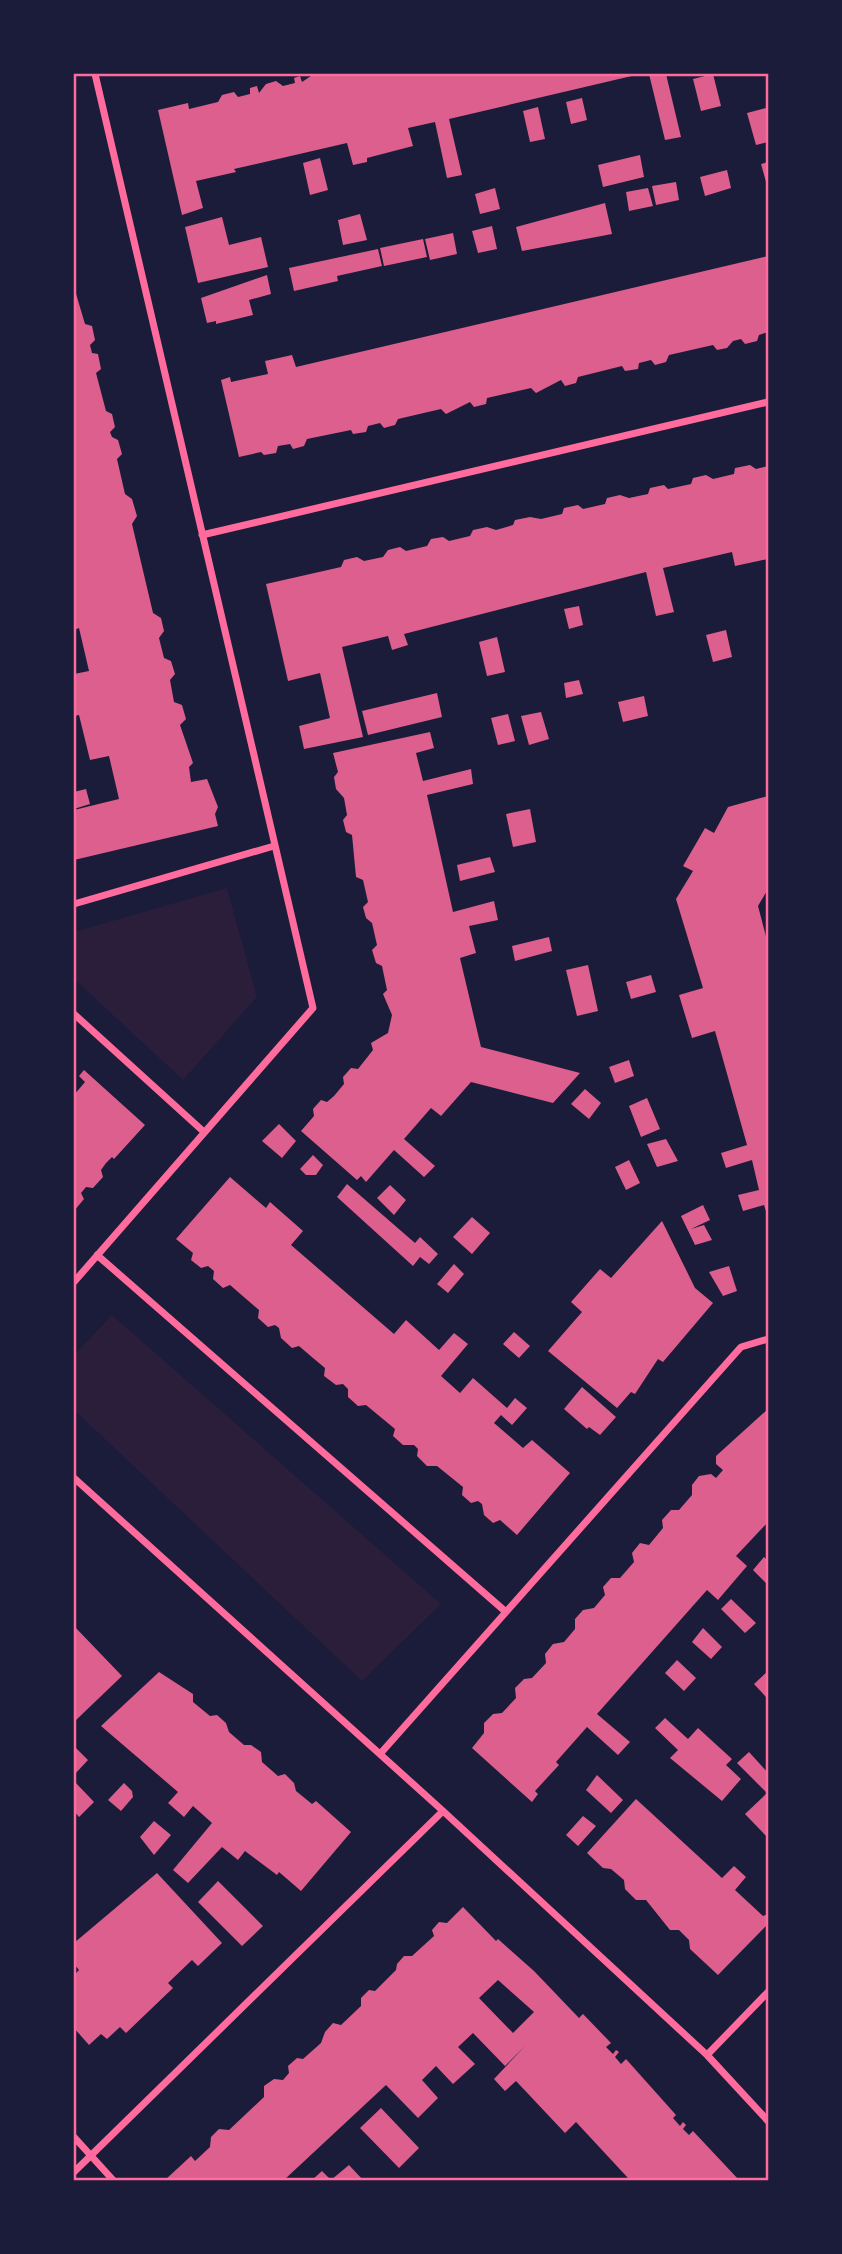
<svg xmlns="http://www.w3.org/2000/svg" width="842" height="2254" font-family="'Golos Text',sans-serif">
	<style>
		.green { fill: #2a1e3b }
		.building { fill: #dd5f8e; fill-rule: evenodd }
		.lines { fill: none; stroke-linecap: round; stroke-linejoin: round }
		.minor { stroke: #ff6b9d; stroke-width: 7 }
		.neatline { fill: none; stroke: #ff6b9d; stroke-width: 2.5 }
	</style>
	<rect width="100%" height="100%" fill="#1b1b3a"/>
	<!-- green -->
	<path class="green" d="M 227,888 L 257,997 L 183,1080 L 74,979 L 74,932 Z
		M 112,1315 L 441,1604 L 362,1681 L 74,1410 L 74,1355 Z"/>
	<!-- building -->
	<path class="building" d="M 314,74 L 326,75 L 636,75 L 449,119 L 462,175 L 447,178 L 435,122 L 408,128 L 413,146 L 367,158 L 367,162 L 353,165 L 347,143 L 234,169 L 236,172 L 196,181 L 203,208 L 182,215 L 158,110 L 188,103 L 189,109 L 218,102 L 222,95 L 234,92 L 238,97 L 250,94 L 250,88 L 257,86 L 259,93 L 266,84 L 276,81 L 283,86 L 295,83 L 294,78 L 300,76 L 302,82 Z
		M 649,74 L 666,74 L 681,137 L 665,140 Z
		M 713,74 L 721,106 L 701,111 L 693,79 Z
		M 582,98 L 587,120 L 571,124 L 566,102 Z
		M 538,107 L 545,139 L 530,142 L 523,111 Z
		M 766,108 L 768,142 L 756,145 L 747,113 Z
		M 640,155 L 644,177 L 603,187 L 598,165 Z
		M 320,158 L 328,190 L 310,195 L 303,163 Z
		M 768,162 L 768,189 L 761,164 Z
		M 727,170 L 731,188 L 705,196 L 700,177 Z
		M 676,182 L 679,200 L 656,205 L 652,186 Z
		M 495,188 L 500,209 L 480,214 L 475,194 Z
		M 648,188 L 653,206 L 629,211 L 626,192 Z
		M 605,203 L 612,234 L 522,251 L 516,227 Z
		M 360,214 L 367,240 L 343,245 L 338,220 Z
		M 222,217 L 229,245 L 261,237 L 268,267 L 198,283 L 185,227 Z
		M 492,226 L 497,249 L 478,253 L 472,231 Z
		M 453,233 L 457,254 L 430,260 L 425,239 Z
		M 423,239 L 427,257 L 384,266 L 380,248 Z
		M 378,249 L 382,266 L 337,276 L 338,281 L 294,291 L 289,268 Z
		M 768,256 L 768,332 L 759,335 L 757,341 L 745,344 L 741,339 L 733,341 L 727,348 L 717,350 L 713,345 L 669,355 L 666,362 L 655,365 L 651,360 L 639,363 L 638,369 L 625,371 L 622,366 L 578,377 L 576,383 L 565,386 L 561,380 L 536,393 L 531,388 L 487,398 L 486,404 L 474,407 L 470,402 L 446,414 L 441,409 L 398,419 L 395,425 L 384,428 L 380,423 L 368,426 L 366,432 L 353,434 L 351,430 L 307,439 L 304,446 L 293,449 L 290,444 L 278,446 L 276,453 L 264,455 L 261,452 L 239,457 L 221,380 L 230,377 L 231,382 L 268,374 L 265,361 L 292,355 L 296,367 Z
		M 267,275 L 271,294 L 249,300 L 253,315 L 216,324 L 216,321 L 207,323 L 201,298 Z
		M 74,287 L 85,324 L 92,326 L 95,340 L 90,345 L 92,353 L 98,354 L 101,369 L 96,373 L 106,411 L 112,414 L 115,427 L 110,432 L 112,437 L 118,440 L 122,454 L 117,459 L 125,494 L 132,499 L 137,516 L 132,524 L 153,613 L 161,618 L 164,631 L 159,638 L 164,658 L 171,661 L 175,674 L 170,680 L 174,702 L 182,705 L 186,719 L 180,725 L 193,763 L 189,767 L 191,782 L 207,779 L 218,807 L 215,814 L 218,826 L 74,860 L 74,810 L 119,799 L 109,756 L 90,760 L 79,715 L 74,716 L 74,674 L 89,671 L 79,628 L 74,630 Z
		M 750,465 L 756,469 L 768,466 L 768,559 L 735,566 L 732,552 L 663,568 L 674,612 L 656,616 L 646,572 L 404,634 L 408,645 L 392,650 L 388,636 L 342,647 L 363,737 L 304,749 L 299,726 L 330,718 L 320,673 L 288,681 L 266,584 L 341,567 L 344,560 L 357,557 L 364,561 L 383,557 L 388,550 L 400,547 L 406,551 L 427,546 L 431,539 L 443,537 L 449,541 L 470,536 L 473,530 L 487,527 L 496,530 L 513,525 L 515,520 L 530,517 L 541,519 L 562,514 L 564,508 L 578,505 L 583,509 L 605,504 L 607,498 L 620,495 L 629,498 L 648,494 L 650,488 L 664,485 L 668,489 L 691,484 L 693,478 L 706,475 L 713,479 L 734,474 L 735,468 Z
		M 579,606 L 583,625 L 569,629 L 564,609 Z
		M 726,630 L 732,657 L 713,662 L 706,635 Z
		M 497,637 L 505,672 L 487,676 L 479,642 Z
		M 579,680 L 583,694 L 566,698 L 564,683 Z
		M 437,693 L 442,717 L 368,735 L 362,711 Z
		M 644,696 L 648,716 L 623,722 L 618,702 Z
		M 541,712 L 549,739 L 529,745 L 521,716 Z
		M 508,714 L 515,741 L 498,745 L 491,718 Z
		M 430,732 L 434,748 L 416,753 L 423,781 L 471,769 L 473,784 L 427,795 L 453,912 L 494,901 L 498,920 L 469,926 L 476,953 L 460,958 L 481,1047 L 580,1073 L 553,1103 L 471,1082 L 441,1116 L 431,1108 L 404,1139 L 435,1166 L 424,1177 L 394,1150 L 366,1182 L 361,1176 L 357,1180 L 301,1131 L 314,1116 L 313,1109 L 321,1100 L 327,1102 L 334,1096 L 344,1084 L 343,1077 L 351,1068 L 358,1069 L 373,1050 L 371,1043 L 388,1033 L 392,1015 L 383,994 L 387,990 L 382,966 L 376,963 L 372,950 L 377,945 L 372,923 L 366,918 L 363,907 L 368,902 L 363,880 L 356,877 L 352,835 L 346,832 L 343,820 L 347,815 L 344,798 L 336,789 L 334,777 L 338,772 L 333,753 Z
		M 86,789 L 90,804 L 74,809 L 74,792 Z
		M 768,796 L 768,889 L 758,906 L 768,944 L 768,1217 L 764,1205 L 743,1211 L 738,1195 L 759,1190 L 752,1160 L 726,1168 L 721,1153 L 747,1145 L 715,1031 L 692,1038 L 679,995 L 703,988 L 676,899 L 693,871 L 683,866 L 705,828 L 714,833 L 728,807 Z
		M 530,809 L 536,842 L 513,847 L 506,814 Z
		M 490,857 L 495,872 L 460,881 L 457,865 Z
		M 549,937 L 552,951 L 515,961 L 512,946 Z
		M 588,965 L 598,1011 L 577,1016 L 566,970 Z
		M 651,975 L 656,992 L 631,999 L 626,982 Z
		M 629,1060 L 634,1076 L 615,1083 L 609,1067 Z
		M 84,1070 L 145,1125 L 114,1159 L 112,1157 L 106,1163 L 101,1170 L 103,1177 L 93,1188 L 86,1187 L 81,1193 L 84,1199 L 74,1211 L 74,1095 L 85,1082 L 79,1076 Z
		M 585,1089 L 601,1103 L 589,1119 L 571,1104 Z
		M 647,1098 L 660,1129 L 641,1137 L 629,1106 Z
		M 279,1124 L 296,1141 L 282,1158 L 262,1141 Z
		M 666,1139 L 678,1161 L 657,1167 L 647,1144 Z
		M 313,1155 L 323,1165 L 316,1175 L 306,1175 L 300,1169 Z
		M 629,1160 L 640,1183 L 626,1190 L 615,1167 Z
		M 230,1177 L 266,1208 L 270,1202 L 303,1231 L 291,1245 L 394,1334 L 406,1320 L 439,1350 L 454,1333 L 468,1344 L 441,1376 L 460,1393 L 473,1378 L 507,1408 L 515,1398 L 527,1408 L 512,1425 L 501,1415 L 494,1423 L 523,1448 L 532,1440 L 570,1473 L 517,1535 L 500,1520 L 493,1523 L 484,1515 L 482,1504 L 478,1501 L 471,1503 L 462,1495 L 463,1487 L 437,1466 L 427,1466 L 417,1456 L 418,1449 L 414,1445 L 403,1445 L 393,1436 L 395,1429 L 366,1405 L 358,1406 L 348,1397 L 348,1389 L 343,1384 L 336,1385 L 324,1376 L 325,1368 L 313,1358 L 299,1346 L 292,1348 L 281,1338 L 279,1328 L 275,1325 L 268,1327 L 258,1318 L 259,1310 L 245,1298 L 230,1285 L 223,1288 L 213,1279 L 214,1271 L 208,1266 L 201,1268 L 191,1260 L 193,1253 L 176,1239 Z
		M 347,1184 L 415,1243 L 420,1237 L 438,1254 L 429,1264 L 420,1257 L 413,1266 L 337,1197 Z
		M 390,1185 L 406,1200 L 394,1215 L 377,1198 Z
		M 703,1205 L 710,1220 L 691,1229 L 704,1225 L 712,1240 L 695,1245 L 681,1216 Z
		M 472,1217 L 490,1233 L 472,1254 L 453,1237 Z
		M 662,1221 L 695,1288 L 713,1303 L 663,1362 L 658,1359 L 635,1394 L 631,1392 L 617,1408 L 548,1351 L 582,1312 L 571,1302 L 600,1269 L 611,1278 Z
		M 454,1264 L 464,1274 L 448,1293 L 437,1284 Z
		M 729,1266 L 737,1291 L 723,1296 L 709,1272 Z
		M 514,1332 L 530,1346 L 519,1358 L 503,1344 Z
		M 582,1387 L 616,1417 L 600,1435 L 589,1427 L 587,1429 L 564,1409 Z
		M 768,1409 L 768,1522 L 736,1556 L 747,1566 L 718,1600 L 707,1590 L 597,1714 L 630,1742 L 618,1755 L 587,1727 L 556,1762 L 559,1765 L 535,1791 L 538,1794 L 532,1802 L 472,1748 L 484,1733 L 484,1723 L 493,1714 L 502,1713 L 516,1698 L 515,1688 L 524,1679 L 532,1678 L 546,1663 L 545,1654 L 553,1644 L 564,1642 L 575,1629 L 575,1619 L 583,1610 L 594,1608 L 605,1595 L 603,1587 L 611,1578 L 620,1578 L 634,1562 L 632,1553 L 640,1543 L 649,1545 L 663,1528 L 662,1520 L 671,1510 L 679,1510 L 692,1495 L 692,1485 L 699,1476 L 711,1474 L 716,1478 L 723,1470 L 716,1464 L 716,1456 Z
		M 764,1557 L 768,1561 L 768,1585 L 753,1570 Z
		M 731,1599 L 756,1623 L 745,1633 L 721,1609 Z
		M 74,1626 L 122,1676 L 74,1722 Z
		M 703,1628 L 722,1647 L 711,1659 L 692,1642 Z
		M 677,1660 L 696,1678 L 684,1691 L 665,1673 Z
		M 768,1671 L 768,1694 L 766,1697 L 754,1684 Z
		M 159,1672 L 193,1694 L 193,1702 L 210,1716 L 217,1715 L 226,1723 L 229,1732 L 244,1745 L 251,1745 L 261,1752 L 262,1762 L 278,1776 L 285,1774 L 294,1783 L 296,1791 L 312,1804 L 316,1801 L 351,1832 L 301,1891 L 279,1872 L 277,1875 L 245,1851 L 238,1860 L 222,1847 L 188,1883 L 173,1870 L 212,1823 L 193,1806 L 184,1817 L 168,1803 L 178,1792 L 101,1726 Z
		M 665,1718 L 688,1739 L 698,1728 L 732,1759 L 726,1765 L 741,1779 L 722,1801 L 670,1758 L 678,1750 L 655,1728 Z
		M 75,1747 L 88,1760 L 74,1775 L 74,1749 Z
		M 749,1752 L 768,1773 L 768,1794 L 737,1763 Z
		M 597,1775 L 623,1800 L 611,1813 L 586,1790 Z
		M 75,1782 L 94,1802 L 79,1817 L 74,1811 Z
		M 124,1783 L 132,1791 L 133,1797 L 121,1811 L 108,1800 Z
		M 766,1794 L 768,1796 L 768,1838 L 745,1814 Z
		M 636,1799 L 722,1878 L 734,1866 L 746,1877 L 735,1890 L 763,1916 L 768,1914 L 768,1924 L 718,1975 L 690,1949 L 689,1940 L 679,1930 L 670,1930 L 646,1900 L 636,1900 L 625,1889 L 624,1880 L 611,1869 L 603,1868 L 587,1853 Z
		M 583,1816 L 596,1826 L 578,1846 L 566,1835 Z
		M 154,1821 L 171,1835 L 154,1855 L 140,1837 Z
		M 157,1873 L 222,1943 L 198,1966 L 192,1960 L 168,1983 L 173,1988 L 126,2033 L 120,2027 L 107,2039 L 101,2034 L 89,2045 L 74,2028 L 74,1975 L 79,1970 L 74,1964 L 74,1943 Z
		M 218,1881 L 263,1926 L 242,1946 L 198,1902 Z
		M 463,1907 L 496,1941 L 498,1939 L 534,1971 L 579,2018 L 583,2014 L 611,2043 L 606,2047 L 613,2054 L 616,2050 L 619,2052 L 615,2057 L 621,2064 L 626,2059 L 676,2115 L 673,2118 L 680,2126 L 683,2122 L 686,2125 L 683,2129 L 689,2135 L 693,2131 L 739,2180 L 626,2180 L 628,2178 L 576,2122 L 565,2133 L 516,2081 L 505,2091 L 494,2079 L 525,2046 L 505,2066 L 473,2033 L 458,2047 L 475,2064 L 453,2084 L 436,2066 L 422,2080 L 438,2098 L 418,2118 L 386,2085 L 284,2180 L 165,2180 L 191,2156 L 195,2161 L 210,2147 L 211,2137 L 219,2129 L 229,2130 L 264,2097 L 264,2086 L 274,2079 L 283,2080 L 289,2073 L 288,2066 L 297,2058 L 303,2059 L 321,2043 L 325,2032 L 333,2023 L 341,2025 L 361,2006 L 361,1998 L 369,1990 L 375,1991 L 396,1970 L 397,1964 L 404,1956 L 412,1956 L 434,1936 L 432,1930 L 439,1922 L 447,1923 ZM 498,1980 L 534,2012 L 513,2033 L 479,1998 Z
		M 381,2108 L 419,2148 L 399,2168 L 360,2128 Z
		M 349,2165 L 363,2180 L 331,2180 Z
		M 322,2171 L 331,2180 L 312,2180 Z"/>
	<g class="lines">
		<!-- minor -->
		<path class="minor" d="M 202,535 L 768,402
			M 74,904 L 274,846
			M 74,1014 L 204,1132
			M 97,1255 L 506,1612
			M 74,1282 L 313,1008 L 95,74
			M 74,1478 L 443,1811 L 707,2055 L 768,2121
			M 380,1754 L 741,1347 L 768,1339
			M 707,2055 L 768,1992
			M 74,2137 L 113,2180
			M 74,2172 L 443,1811"/>
	</g>
	<!-- border -->
	<rect width="842" height="2254" fill="none" stroke="#1b1b3a" stroke-width="150"/>
	<rect x="75" y="75" width="692" height="2104" class="neatline"/>
</svg>
